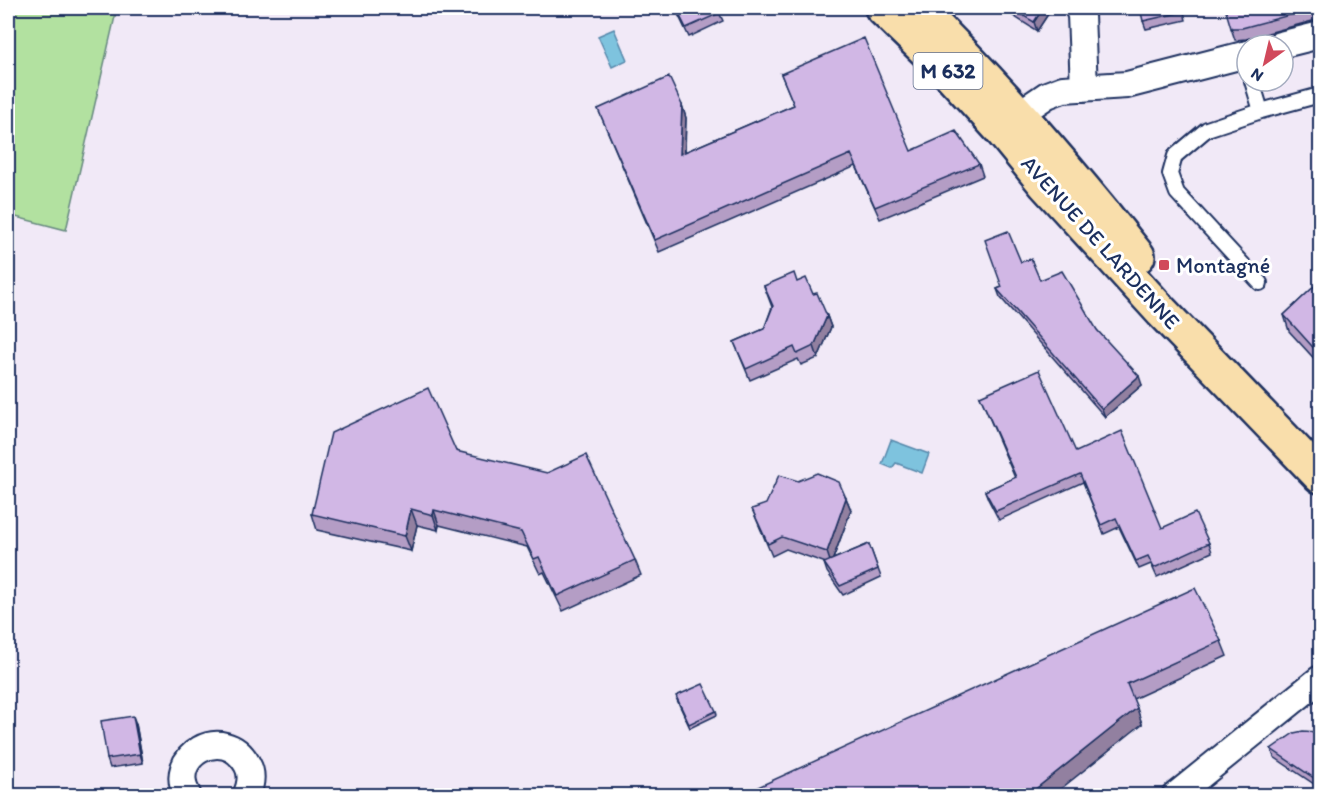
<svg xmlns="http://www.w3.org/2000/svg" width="1328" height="803" font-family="Itim,sans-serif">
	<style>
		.green { fill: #b2e1a0; stroke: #66887f; stroke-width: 1.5 }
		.water { fill: #7ec3de; stroke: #5688ab; stroke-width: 1.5 }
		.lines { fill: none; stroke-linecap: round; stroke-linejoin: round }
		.service-casing { stroke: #1b2f5e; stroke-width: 18 }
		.minor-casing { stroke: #1b2f5e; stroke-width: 30 }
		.primary-casing { stroke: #1b2f5e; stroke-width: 38 }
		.service { stroke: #fff; stroke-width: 14 }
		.minor { stroke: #fff; stroke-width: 26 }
		.primary { stroke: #f9deab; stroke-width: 33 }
		.wall { fill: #b49dc5; stroke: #1b2f5e; stroke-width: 1.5 }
		.shaded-wall { fill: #9280a0; stroke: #1b2f5e; stroke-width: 1.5 }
		.building { fill: #d1b7e5; stroke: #1b2f5e; stroke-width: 1.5 }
		.poi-dot { fill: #d1495b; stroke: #fff; stroke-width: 2 }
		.labels { text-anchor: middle; stroke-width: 6; stroke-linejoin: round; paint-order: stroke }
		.shield { fill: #fff; stroke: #5f6d8e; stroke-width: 1.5 }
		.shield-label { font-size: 21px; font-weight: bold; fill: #1b2f5e }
		.street-label { font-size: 22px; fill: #1b2f5e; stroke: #fff }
		.poi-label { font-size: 22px; fill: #1b2f5e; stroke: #fff; text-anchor: start }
	</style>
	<rect width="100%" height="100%" fill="#f1e9f7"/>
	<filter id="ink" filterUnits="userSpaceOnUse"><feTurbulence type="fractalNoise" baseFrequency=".0167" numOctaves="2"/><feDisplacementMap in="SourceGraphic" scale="12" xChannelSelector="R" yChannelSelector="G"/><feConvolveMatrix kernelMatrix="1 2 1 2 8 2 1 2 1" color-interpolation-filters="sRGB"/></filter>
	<g filter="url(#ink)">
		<!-- green -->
		<path class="green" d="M 8,8 L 128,8 L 116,12 L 66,230 L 8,215 Z"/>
		<!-- water -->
		<path class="water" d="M 614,29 L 627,60 L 612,67 L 598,36 Z
			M 891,440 L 929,454 L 922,473 L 896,463 L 892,468 L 882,464 Z"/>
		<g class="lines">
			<defs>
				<path id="service" d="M 1252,81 L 1261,111 L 1207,129 L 1175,156 L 1170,174 L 1177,193 L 1260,283
					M 1261,111 L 1320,95"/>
				<path id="minor" d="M 1078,8 L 1081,15 L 1084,88
					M 1280,45 L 1320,35
					M 1006,126 L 1019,114 L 1047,95 L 1063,89 L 1127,85 L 1247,54
					M 188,796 C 164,757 224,722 247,764 C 253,774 251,785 246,796
					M 1175,796 L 1320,679"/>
				<path id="primary" d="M 882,8 L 951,75 L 1001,130 L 1045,184 L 1162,312 L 1320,476
					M 917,8 C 997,85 1069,169 1138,256"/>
			</defs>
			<!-- service casing -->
			<use href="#service" class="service-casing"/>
			<!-- minor casing -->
			<use href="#minor" class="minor-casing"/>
			<!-- primary casing -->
			<use href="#primary" class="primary-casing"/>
			<!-- service -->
			<use href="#service" class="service"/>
			<!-- minor -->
			<use href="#minor" class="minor"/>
			<!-- primary -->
			<use href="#primary" class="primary"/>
		</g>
		<!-- wall -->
		<path class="wall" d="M 675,8 L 717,8 L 723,21 L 689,37 Z
			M 1001,8 L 1052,8 L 1037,31 L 1002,9 Z
			M 1183,8 L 1186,20 L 1146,29 L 1143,21 Z
			M 1313,8 L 1316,20 L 1246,39 L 1235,40 L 1231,28 Z
			M 781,74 L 911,151 L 979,164 L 983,176 L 880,219 L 856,166 L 659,252 L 598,109 L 682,105 L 686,118 L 685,152 L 794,105 Z
			M 1021,262 L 1040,280 L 1097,330 L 1142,385 L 1105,417 L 1000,297 L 997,289 L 1002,287 Z
			M 1320,281 L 1320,365 L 1289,331 L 1284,315 Z
			M 797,282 L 813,294 L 827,316 L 831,327 L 818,358 L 801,365 L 798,359 L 750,380 L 734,342 L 764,329 L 772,307 L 764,286 Z
			M 980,396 L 1076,452 L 1162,528 L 1209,543 L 1212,552 L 1157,577 L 1151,564 L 1139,569 L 1119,527 L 1104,534 L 1083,482 L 999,520 L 988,499 L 985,491 L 1015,478 Z
			M 456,451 L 635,560 L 641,575 L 563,611 L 544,572 L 540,574 L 527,547 L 439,525 L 438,530 L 417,525 L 411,551 L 317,530 L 312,514 Z
			M 846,498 L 851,510 L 833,559 L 869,544 L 881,577 L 843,595 L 827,572 L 824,563 L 826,563 L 786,549 L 772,556 L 752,509 Z
			M 1221,641 L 1227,656 L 1133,699 L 1142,724 L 749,795 Z
			M 677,700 L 716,711 L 717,715 L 690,728 Z
			M 136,724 L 143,763 L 110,768 L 107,759 Z
			M 1320,733 L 1320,788 L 1274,757 L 1271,749 Z"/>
		<!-- shaded-wall -->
		<path class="shaded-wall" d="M 1043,8 L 1052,8 L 1037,31 L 1034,22 Z
			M 1312,8 L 1313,8 L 1316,20 Z
			M 682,105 L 686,118 L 684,166 L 680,154 Z
			M 827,316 L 831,327 L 818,358 L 814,346 Z
			M 1139,376 L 1142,385 L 1105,417 L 1102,409 Z
			M 846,498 L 851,510 L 831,564 L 827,552 Z
			M 411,509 L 417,525 L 411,551 L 405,536 Z
			M 434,510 L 439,525 L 438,530 L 433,515 Z
			M 1137,708 L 1142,724 L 1053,795 L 1028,795 Z
			M 133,716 L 136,724 L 143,763 L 140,754 Z"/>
		<!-- building -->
		<path class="building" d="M 676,8 L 717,8 L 720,13 L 686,28 Z
			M 1010,8 L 1043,8 L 1034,22 Z
			M 1140,8 L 1182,8 L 1183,12 L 1143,21 Z
			M 1225,8 L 1312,8 L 1312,9 L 1242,28 L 1231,28 Z
			M 864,38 L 911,151 L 956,131 L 979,164 L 875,207 L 851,154 L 655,240 L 598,109 L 669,77 L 682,105 L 680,154 L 794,105 L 781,74 Z
			M 1008,231 L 1021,262 L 1031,259 L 1040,280 L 1062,271 L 1097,330 L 1139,376 L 1102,409 L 997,289 L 1002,287 L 985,240 Z
			M 794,273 L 797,282 L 806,278 L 813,294 L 817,293 L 827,316 L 814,346 L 797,354 L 794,347 L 746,369 L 734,342 L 764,329 L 773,306 L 764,286 Z
			M 1320,281 L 1320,355 L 1284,315 Z
			M 1039,370 L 1076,452 L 1122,431 L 1162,528 L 1195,513 L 1209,543 L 1154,568 L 1148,556 L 1136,561 L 1116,518 L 1101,525 L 1080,474 L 996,511 L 985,491 L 1016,477 L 980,396 Z
			M 428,388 L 456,451 L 547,473 L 586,455 L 635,560 L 557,596 L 539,557 L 534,559 L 521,532 L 434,510 L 433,515 L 411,509 L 405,536 L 312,514 L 331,433 Z
			M 817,473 L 839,482 L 846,498 L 827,552 L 782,537 L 768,544 L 752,509 L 766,504 L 779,475 L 798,481 Z
			M 869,544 L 878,569 L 840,586 L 824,563 Z
			M 1195,588 L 1221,641 L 1127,684 L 1137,708 L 1028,795 L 749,795 L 747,792 Z
			M 703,684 L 716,711 L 689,724 L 676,696 Z
			M 133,716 L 140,754 L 107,759 L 101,721 Z
			M 1303,731 L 1317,732 L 1320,733 L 1320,782 L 1271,749 L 1294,733 Z"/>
	</g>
	<!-- markers -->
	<rect class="poi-dot" x="1158" y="259" width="12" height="12" rx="3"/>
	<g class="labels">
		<!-- shield labels -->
		<rect class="shield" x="913.5" y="53" width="69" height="36" rx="4.5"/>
		<g class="shield-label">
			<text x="948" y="78">M 632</text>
		</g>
		<!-- street labels -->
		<g class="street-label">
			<text transform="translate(1101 242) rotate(48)" y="8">AVENUE DE LARDENNE</text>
		</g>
		<!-- poi labels -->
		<g class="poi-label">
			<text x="1176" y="273">Montagné</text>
		</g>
	</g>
	<!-- margin -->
	<rect width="1328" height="803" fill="none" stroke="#fff" stroke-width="30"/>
	<rect x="15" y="15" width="1298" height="773" fill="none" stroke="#1b2f5e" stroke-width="2" filter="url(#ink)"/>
	<!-- north arrow -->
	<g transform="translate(1265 63) rotate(214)"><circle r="28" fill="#ffffff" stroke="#a4acbf" stroke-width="1.5"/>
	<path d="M0-4.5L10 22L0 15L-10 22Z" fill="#d1495b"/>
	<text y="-9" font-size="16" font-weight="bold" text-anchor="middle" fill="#1b2f5e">N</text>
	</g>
</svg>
